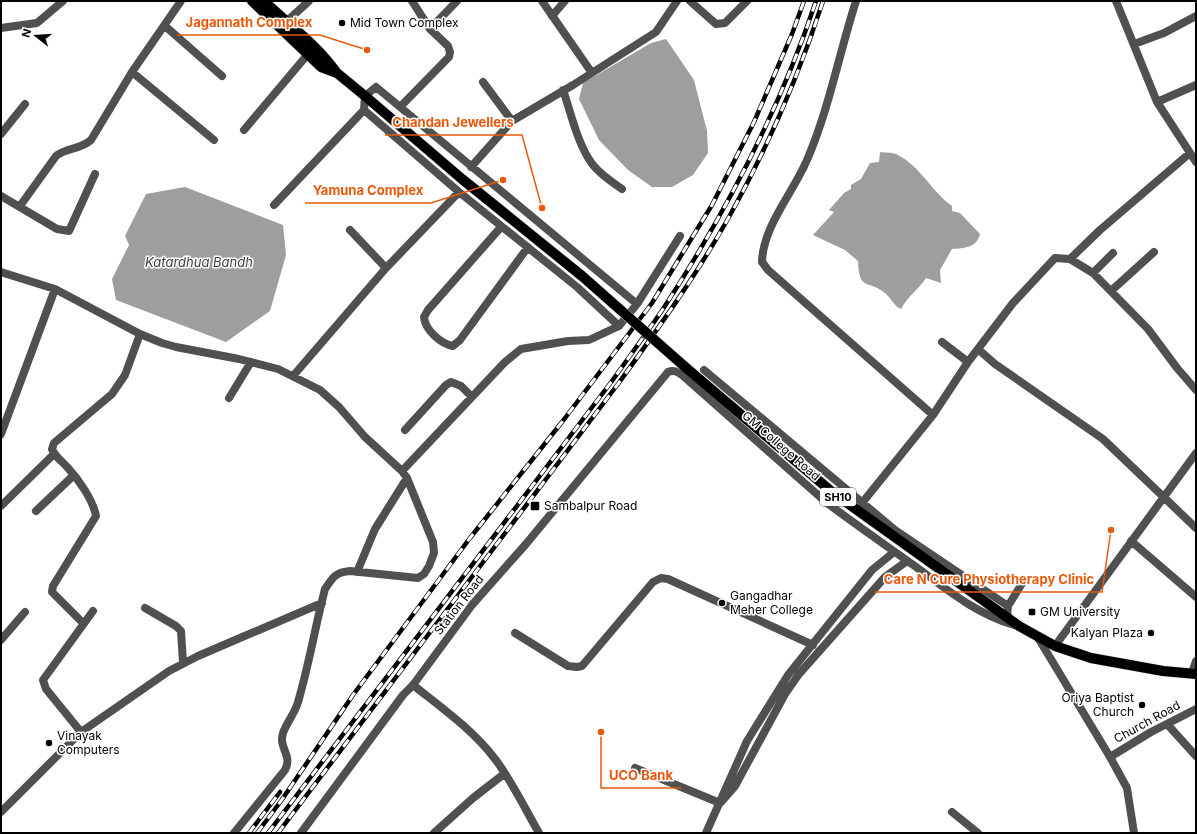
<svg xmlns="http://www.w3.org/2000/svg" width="1197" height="834" font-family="Inter,sans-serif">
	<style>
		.water { fill: #9e9e9e }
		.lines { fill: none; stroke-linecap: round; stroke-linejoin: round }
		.primary-casing { stroke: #dbdbdb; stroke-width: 11 }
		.minor { stroke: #505050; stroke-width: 8 }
		.tertiary { stroke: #505050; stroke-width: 8 }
		.primary { stroke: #000; stroke-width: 10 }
		.rail-casing { stroke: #000; stroke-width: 4.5 }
		.rail { stroke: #fff; stroke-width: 3; stroke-dasharray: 9; stroke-linecap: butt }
		.primary-bridge-casing { stroke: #dbdbdb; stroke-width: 11; stroke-linecap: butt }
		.primary-bridge { stroke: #000; stroke-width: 10 }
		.poi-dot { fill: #000; stroke: #fff; stroke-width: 1.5 }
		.labels { text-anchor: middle; stroke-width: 3; stroke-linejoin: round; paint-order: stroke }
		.shield { fill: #fff; stroke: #4c4c4c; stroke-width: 1 }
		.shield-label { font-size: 11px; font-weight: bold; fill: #000 }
		.poi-label { font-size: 12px; fill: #000; stroke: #fff; text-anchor: start }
		.street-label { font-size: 12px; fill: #000; stroke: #fff }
		.water-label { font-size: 13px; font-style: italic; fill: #3f3f3f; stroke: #fff }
		.leader { fill: none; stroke: #e8590c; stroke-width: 1.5 }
		.callout-dot { fill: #e8590c; stroke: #fff; stroke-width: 1.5 }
		.callout-label { font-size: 13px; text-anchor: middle; font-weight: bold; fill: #e8590c; stroke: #fff; stroke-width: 3; stroke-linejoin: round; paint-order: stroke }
	</style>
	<rect width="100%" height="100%" fill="#fff"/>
	<!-- water -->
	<path class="water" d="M 666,39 L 694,80 L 707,131 L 708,153 L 693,175 L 672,187 L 652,187 L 628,170 L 599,140 L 579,99 L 583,83 L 651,43 Z
		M 880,152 C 886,153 894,152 898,155 C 921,167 932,192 952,206 L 952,211 L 960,213 L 980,234 C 977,248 964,248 952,249 L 940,270 L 941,283 L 926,278 C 919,289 907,297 901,309 C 893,305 892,299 885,293 C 868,279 859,292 858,261 L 845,250 L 813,235 L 834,212 L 829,210 L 844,193 L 851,189 L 851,185 L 861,179 L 870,163 L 879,162 Z
		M 185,187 L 283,225 L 286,255 L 270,311 L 226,342 L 116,300 L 112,279 L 129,245 L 125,236 L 146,194 Z"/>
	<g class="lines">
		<defs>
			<path id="primary" d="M 252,1 L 321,67 L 337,73 L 365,96 L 462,179 L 582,276
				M 264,1 C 288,24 317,45 336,72
				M 684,366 L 832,492 L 1019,626 L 1055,646 L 1091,658 L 1163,671 L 1196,674"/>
		</defs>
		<!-- primary casing -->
		<use href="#primary" class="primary-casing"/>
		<!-- minor -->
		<path class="minor" d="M 542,1 L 592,73
			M 690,1 L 716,24 L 725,23 L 747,1
			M 856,1 C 839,54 829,109 807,160 C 793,193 763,226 762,262 L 768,270 L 933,415
			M 1116,1 L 1157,102 L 1196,162
			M 552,16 L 565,1
			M 286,22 L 309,1
			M 165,26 L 222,76
			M 1,28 L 37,23 L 63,1
			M 430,29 L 457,1
			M 1134,44 L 1164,33 L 1196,16
			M 132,72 L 214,140
			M 483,82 L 512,121
			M 376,87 L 637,304 L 619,326 L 577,287 L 459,192 L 364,110 L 365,96 Z
			M 563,90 C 571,113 578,146 593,165 C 601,175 612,182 622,189
			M 1157,102 L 1196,85
			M 400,107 L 449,57 L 450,52 L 448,46 L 430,29 L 412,1
			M 244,130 L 308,54
			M 1,134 L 25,104
			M 471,167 L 512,121 L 573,85 L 656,32 L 677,1
			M 1,196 L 57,229 L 69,231 L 95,174
			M 274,205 L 364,110
			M 20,206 L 56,156 C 67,147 80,150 91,140 L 132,72 L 181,1
			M 501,227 L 428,310 L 424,317 C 425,330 441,344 453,346 L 460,340 L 528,247
			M 350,230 L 386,268
			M 1070,259 L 1100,230 L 1190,153
			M 1,272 L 55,289 L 140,334 L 162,343 L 176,347 L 239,359 L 278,369 L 320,390 L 339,407 L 365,437 L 402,471 L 407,478 L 433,542 L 434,553 L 429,566 L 424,574 L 418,578 L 350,571 C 336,572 333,577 325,589 C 315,627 309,665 298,702 C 295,713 287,722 283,733 C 278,748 293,755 285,770 L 234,833
			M 1093,273 L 1113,253
			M 1111,291 L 1154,252
			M 637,304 L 680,236
			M 942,342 L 968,362
			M 979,350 L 995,364 L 1103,439 L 1196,528
			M 704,370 L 895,530 L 1008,606 L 1007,617
			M 293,376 L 386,268 L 459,192
			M 229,398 L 251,362
			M 405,430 L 446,385 L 451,382 L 461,386 L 472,397
			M 1,434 L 55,289
			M 402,471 L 505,362 L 521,349 L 568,341 L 589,340 L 619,326
			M 862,503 L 933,415 L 968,362 L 1013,303 L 1055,258 L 1070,259 L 1093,273 L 1148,329 L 1177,368 L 1196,390
			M 1,506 L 54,454
			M 36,511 L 74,475
			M 1131,541 L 1196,597
			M 357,572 L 375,529 L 407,478
			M 1008,606 L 1023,582
			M 145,608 L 176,626 L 181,631 L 183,663
			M 83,623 L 52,592 L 53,586 L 96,516 C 93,500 79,480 68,468 C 62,461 55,457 52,449 L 54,443 L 112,394 L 125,375 L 140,334
			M 515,633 L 568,666 L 577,667 L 582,666 L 653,582 L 661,578 L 668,579 L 813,645
			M 1,640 L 25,612
			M 1055,646 L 1196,453
			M 1192,673 L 1196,661
			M 413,685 C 442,708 473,730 495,759 C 512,781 525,809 539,833
			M 1167,724 L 1196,756
			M 81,732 L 46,689 L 43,680 L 93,611
			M 1110,757 L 1151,732 L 1196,709
			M 635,768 L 720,803
			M 721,802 L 735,786 L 785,694 L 799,674 L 885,577 L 907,561
			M 1,812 L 81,732 L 169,671 L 198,656 L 322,603
			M 952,812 L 978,833
			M 434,833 L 473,798 L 504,774
			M 706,833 L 747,741 L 788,675 L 872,570 L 894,552"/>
		<!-- tertiary -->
		<path class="tertiary" d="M 1037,636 L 1110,757 L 1127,788 L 1134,833
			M 301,833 L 403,695 L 413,685 L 472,605 L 526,544 L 668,372 C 677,368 684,377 690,382 L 827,503 C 855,524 884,544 912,564 C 945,588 974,613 1014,625"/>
		<!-- primary -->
		<use href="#primary" class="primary"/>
		<defs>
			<path id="rail" d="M 249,833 L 280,792
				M 257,833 L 281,801 L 353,695 L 470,538 L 562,422 L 652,303 L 712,205 L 754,122 L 792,34 L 804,1
				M 268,833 L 612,381 C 629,357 646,334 663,309 C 725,214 780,109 816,1
				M 278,833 L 618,384 C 657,330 696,276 729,217 C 767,149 799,75 823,1"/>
		</defs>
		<!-- rail casing -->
		<use href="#rail" class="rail-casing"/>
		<!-- rail -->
		<use href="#rail" class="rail"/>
		<defs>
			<path id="primary-bridge" d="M 582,276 L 684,366"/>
		</defs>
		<!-- primary-bridge casing -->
		<use href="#primary-bridge" class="primary-bridge-casing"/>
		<!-- primary-bridge -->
		<use href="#primary-bridge" class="primary-bridge"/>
	</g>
	<!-- markers -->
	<g class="poi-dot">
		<circle cx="342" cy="23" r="4"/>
		<rect x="530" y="501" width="10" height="10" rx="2"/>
		<circle cx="722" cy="603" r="4"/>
		<rect x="1028" y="608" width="8" height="8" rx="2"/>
		<circle cx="1151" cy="633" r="4"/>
		<circle cx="1142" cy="705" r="4"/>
		<circle cx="49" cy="743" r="4"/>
	</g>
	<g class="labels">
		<!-- shield labels -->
		<rect class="shield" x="820" y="488" width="36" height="18" rx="3"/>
		<g class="shield-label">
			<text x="838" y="501">SH10</text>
		</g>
		<!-- poi labels -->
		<g class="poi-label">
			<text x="350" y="27">Mid Town Complex</text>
			<text x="544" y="510">Sambalpur Road</text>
			<text x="730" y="600">Gangadhar<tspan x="730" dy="14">Meher College</tspan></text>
			<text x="1040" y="616">GM University</text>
			<text x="1143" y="637" text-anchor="end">Kalyan Plaza</text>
			<text x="1134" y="702" text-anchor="end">Oriya Baptist<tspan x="1134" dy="14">Church</tspan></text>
			<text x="57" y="740">Vinayak<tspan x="57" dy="14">Computers</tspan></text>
		</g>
		<!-- street labels -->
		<g class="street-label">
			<text transform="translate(781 446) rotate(41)" y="4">GM College Road</text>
			<text transform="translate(459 605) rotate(-52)" y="4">Station Road</text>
			<text transform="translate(1147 722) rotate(-29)" y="4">Church Road</text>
		</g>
		<!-- water labels -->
		<g class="water-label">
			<text x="199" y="267">Katardhua Bandh</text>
		</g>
	</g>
	<!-- callouts -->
	<path class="leader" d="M367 50L320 35H177M542 208L522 135H385M503 180L431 203H305M1111 530L1102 592H875M601 732L601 788H681"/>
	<g class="callout-dot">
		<circle cx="367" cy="50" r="4"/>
		<circle cx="542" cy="208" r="4"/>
		<circle cx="503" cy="180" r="4"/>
		<circle cx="1111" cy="530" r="4"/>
		<circle cx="601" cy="732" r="4"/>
	</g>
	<g class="callout-label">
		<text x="249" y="27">Jagannath Complex</text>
		<text x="453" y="127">Chandan Jewellers</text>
		<text x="368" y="195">Yamuna Complex</text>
		<text x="989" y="584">Care N Cure Physiotherapy Clinic</text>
		<text x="641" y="780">UCO Bank</text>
	</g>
	<!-- border -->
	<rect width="1197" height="834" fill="none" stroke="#000000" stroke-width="4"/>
	<!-- north arrow -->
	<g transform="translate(36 36) rotate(287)" stroke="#ffffff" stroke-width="3" paint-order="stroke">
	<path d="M0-3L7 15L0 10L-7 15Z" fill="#000000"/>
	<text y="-6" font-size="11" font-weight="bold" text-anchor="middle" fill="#000000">N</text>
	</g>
</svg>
